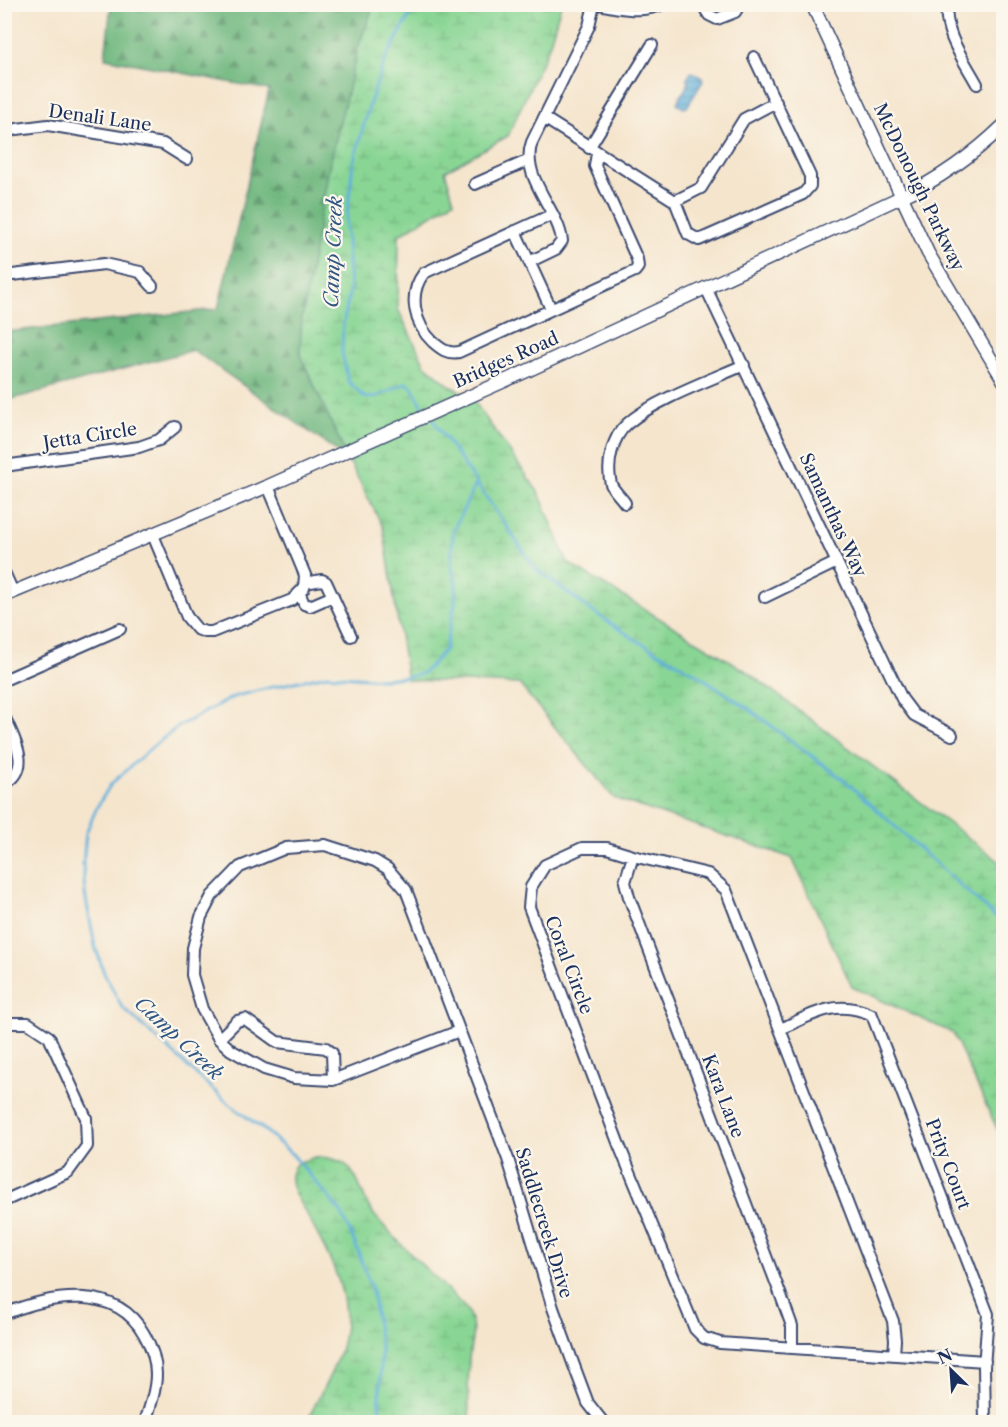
<svg xmlns="http://www.w3.org/2000/svg" width="1008" height="1427" font-family="'Libre Caslon Text',serif">
	<style>
		.forest { fill: url(#forest-firs); stroke: #44736e; stroke-width: 1.5 }
		.wetland { fill: url(#wetland-marsh); stroke: #528279; stroke-width: 1.5 }
		.water { fill: url(#water-rules); stroke: #3e709c; stroke-width: 1.5 }
		.lines { fill: none; stroke-linecap: round; stroke-linejoin: round }
		.stream { stroke: #62b0db; stroke-width: 3 }
		.minor-casing { stroke: #3c4a6f; stroke-width: 14 }
		.tertiary-casing { stroke: #3c4a6f; stroke-width: 15 }
		.minor { stroke: #fff; stroke-width: 10 }
		.tertiary { stroke: #fff; stroke-width: 12 }
		.labels { text-anchor: middle; stroke-width: 4.5; stroke-linejoin: round; paint-order: stroke }
		.street-label { font-size: 18px; fill: #1b2f5e; stroke: #fbf7ec }
		.water-label { font-size: 20px; font-style: italic; fill: #305684; stroke: #fbf7ec }
	</style>
	<defs>
		<pattern id="forest-firs" width="22" height="20" patternUnits="userSpaceOnUse" patternTransform="scale(1.5)"><rect width="22" height="20" fill="#6eb77e"/><path d="M5 1l3.5 6h-7zM16 11l3.5 6h-7z" fill="#5a956a"/></pattern>
		<pattern id="wetland-marsh" width="20" height="14" patternUnits="userSpaceOnUse" patternTransform="scale(1.5)"><rect width="20" height="14" fill="#89d694"/><path d="M1 5h8M5 5V1M11 12h8M15 12V8" fill="none" stroke="#76b882"/></pattern>
		<pattern id="water-rules" width="6" height="5" patternUnits="userSpaceOnUse" patternTransform="scale(1.5)"><rect width="6" height="5" fill="#62b0db"/><path d="M0 2.5h6" fill="none" stroke="#5090b5"/></pattern>
	</defs>
	<rect width="100%" height="100%" fill="#fbf7ec"/>
	<filter id="ink" filterUnits="userSpaceOnUse"><feTurbulence type="fractalNoise" baseFrequency=".0167" numOctaves="2"/><feDisplacementMap in="SourceGraphic" scale="12" xChannelSelector="R" yChannelSelector="G"/><feConvolveMatrix kernelMatrix="1 2 1 2 8 2 1 2 1" color-interpolation-filters="sRGB"/></filter>
	<filter id="wash" filterUnits="userSpaceOnUse"><feTurbulence type="fractalNoise" baseFrequency=".008" numOctaves="4" result="noise"/><feDisplacementMap in="SourceGraphic" scale="24" xChannelSelector="R" yChannelSelector="G"/><feGaussianBlur stdDeviation="1.35" result="paint"/><feColorMatrix in="noise" values="0 0 0 0 0 0 0 0 0 0 0 0 0 0 0 0 0 1.4 0 .05"/><feComposite in="paint" operator="in"/></filter>
	<g filter="url(#wash)">
		<rect width="100%" height="100%" fill="#f5e5cd"/>
		<!-- forest -->
		<path class="forest" d="M 111,5 L 374,5 L 358,48 L 329,168 L 302,319 L 300,354 L 348,459 L 193,350 L 5,401 L 5,332 L 218,309 L 269,90 L 105,58 Z"/>
		<!-- wetland -->
		<path class="wetland" d="M 374,5 L 561,5 L 549,46 L 508,136 L 445,171 L 454,201 L 399,235 L 398,309 L 425,365 L 452,387 L 471,397 L 539,493 L 568,563 L 745,670 L 1003,864 L 1003,1142 L 953,1033 L 852,987 L 792,858 L 614,798 L 519,684 L 407,680 L 383,527 L 348,459 L 300,354 L 302,319 L 329,168 L 358,48 Z
			M 315,1157 C 326,1157 337,1158 346,1165 C 361,1178 362,1202 376,1217 C 404,1250 438,1278 467,1310 C 478,1330 470,1340 469,1361 C 468,1381 468,1402 470,1422 L 307,1422 C 322,1387 347,1355 345,1315 C 344,1280 324,1247 308,1217 C 302,1205 292,1194 291,1180 C 290,1173 293,1168 297,1163 Z"/>
		<!-- water -->
		<path class="water" d="M 693,72 L 702,78 L 703,81 L 687,107 L 684,108 L 678,105 L 677,102 L 689,83 L 687,78 L 690,73 Z"/>
		<g class="lines">
			<!-- stream -->
			<path class="stream" d="M 416,4 L 385,60 L 371,100 L 353,163 L 346,224 L 350,291 L 343,325 L 342,352 L 348,381 L 364,397 L 374,398 L 406,383 L 412,387 L 422,405
				M 433,420 L 535,568 L 592,611 L 636,640 L 692,671 L 749,709 L 845,781 L 1004,925
				M 379,1422 L 381,1352 L 372,1290 L 355,1243 L 341,1212 L 292,1154 L 267,1132 L 229,1104 L 122,1007 L 104,973 L 95,946 L 85,894 L 83,864 L 86,833 L 97,807 L 111,784 L 151,748 L 179,726 L 233,697 L 272,687 L 327,675 L 382,679 L 407,677 L 423,673 L 434,662 L 445,649 L 455,603 L 456,582 L 451,565 L 453,531 L 476,483"/>
		</g>
	</g>
	<g filter="url(#ink)">
		<g class="lines">
			<defs>
				<path id="minor" d="M 599,4 C 620,9 644,13 663,4
					M 702,4 L 709,15 L 717,19 L 735,12 L 740,4
					M 947,4 C 943,33 964,60 977,84
					M 544,118 L 675,201 L 701,188 L 744,119 L 776,102
					M 4,133 L 17,129 L 48,125 L 163,144 L 187,159
					M 589,148 L 652,45
					M 475,184 L 529,160
					M 675,201 L 688,234 L 699,240 L 803,194 L 810,186 L 810,176 L 754,57
					M 551,215 L 424,273 C 407,295 415,325 433,342 C 441,349 447,354 459,352 L 635,271 L 638,267 L 637,259 L 595,166 L 597,153
					M 515,231 L 551,309
					M 529,262 L 556,249 L 562,241 C 559,210 519,176 532,142 L 589,26 L 594,4
					M 4,276 L 104,264 L 140,272 L 152,286
					M 706,288 L 902,699 L 914,715 L 952,735
					M 4,466 L 139,447 L 159,440 L 175,427
					M 625,503 C 621,497 613,490 611,484 C 606,465 612,437 627,424 C 654,400 710,380 744,365
					M 153,535 L 187,617 L 197,629 L 205,632 L 212,632 L 292,600 L 304,588 L 305,575 L 268,486
					M 4,572 L 13,592
					M 305,583 L 322,580 L 326,582 L 351,636
					M 300,594 L 304,604 L 310,606 L 333,596
					M 765,597 L 837,562
					M 4,680 L 120,629
					M 4,716 C 13,737 34,769 4,784
					M 633,856 L 625,882 L 629,897 L 780,1293 L 792,1326 L 792,1348
					M 4,1023 L 28,1023 L 49,1037 L 86,1118 L 87,1146 L 68,1172 L 4,1201
					M 781,1029 C 812,1014 838,998 872,1015 L 988,1314 L 984,1367 L 985,1422
					M 459,1031 L 333,1080 L 294,1078 L 264,1069 L 231,1050 L 219,1039 L 202,1009 L 192,975 L 193,948 L 201,917 L 212,896 L 240,867 L 286,848 L 325,845 L 375,861 L 388,869 L 406,890 L 508,1159 L 553,1308 L 573,1363 L 588,1403 L 603,1422
					M 219,1039 L 237,1021 L 245,1019 L 277,1042 L 326,1048 L 332,1053 L 333,1080
					M 4,1314 C 50,1295 116,1283 144,1334 C 151,1346 156,1360 156,1374 C 156,1390 150,1407 145,1422
					M 894,1355 L 895,1340 L 893,1321 L 726,890 L 708,874 L 633,856 L 607,848 L 582,848 L 545,865 L 531,887 L 529,907 L 619,1145 L 695,1329 L 704,1338 L 720,1343 L 985,1361"/>
				<path id="tertiary" d="M 812,4 L 928,253 L 1004,381
					M 4,596 L 268,486 L 529,370 L 901,197 C 940,179 973,155 1004,125"/>
			</defs>
			<!-- minor casing -->
			<use href="#minor" class="minor-casing"/>
			<!-- tertiary casing -->
			<use href="#tertiary" class="tertiary-casing"/>
			<!-- minor -->
			<use href="#minor" class="minor"/>
			<!-- tertiary -->
			<use href="#tertiary" class="tertiary"/>
		</g>
	</g>
	<g class="labels">
		<!-- street labels -->
		<g class="street-label">
			<text transform="translate(100 118) rotate(8)" y="6">Denali Lane</text>
			<text transform="translate(919 187) rotate(64)" y="6">McDonough Parkway</text>
			<text transform="translate(506 360) rotate(-24)" y="6">Bridges Road</text>
			<text transform="translate(90 436) rotate(-9)" y="6">Jetta Circle</text>
			<text transform="translate(833 515) rotate(65)" y="6">Samanthas Way</text>
			<text transform="translate(569 965) rotate(69)" y="6">Coral Circle</text>
			<text transform="translate(723 1096) rotate(69)" y="6">Kara Lane</text>
			<text transform="translate(948 1164) rotate(69)" y="6">Prity Court</text>
			<text transform="translate(544 1223) rotate(73)" y="6">Saddlecreek Drive</text>
		</g>
		<!-- water labels -->
		<g class="water-label">
			<text transform="translate(333 252) rotate(-88)" y="7">Camp Creek</text>
			<text transform="translate(179 1038) rotate(43)" y="7">Camp Creek</text>
		</g>
	</g>
	<!-- margin -->
	<rect width="1008" height="1427" fill="none" stroke="#fbf7ec" stroke-width="24"/>
	<!-- north arrow -->
	<g transform="translate(951 1370) rotate(335)" stroke="#fbf7ec" stroke-width="4.5" paint-order="stroke">
	<path d="M0-4.5L10 22L0 15L-10 22Z" fill="#1b2f5e"/>
	<text y="-9" font-size="16" font-weight="bold" text-anchor="middle" fill="#1b2f5e">N</text>
	</g>
</svg>
